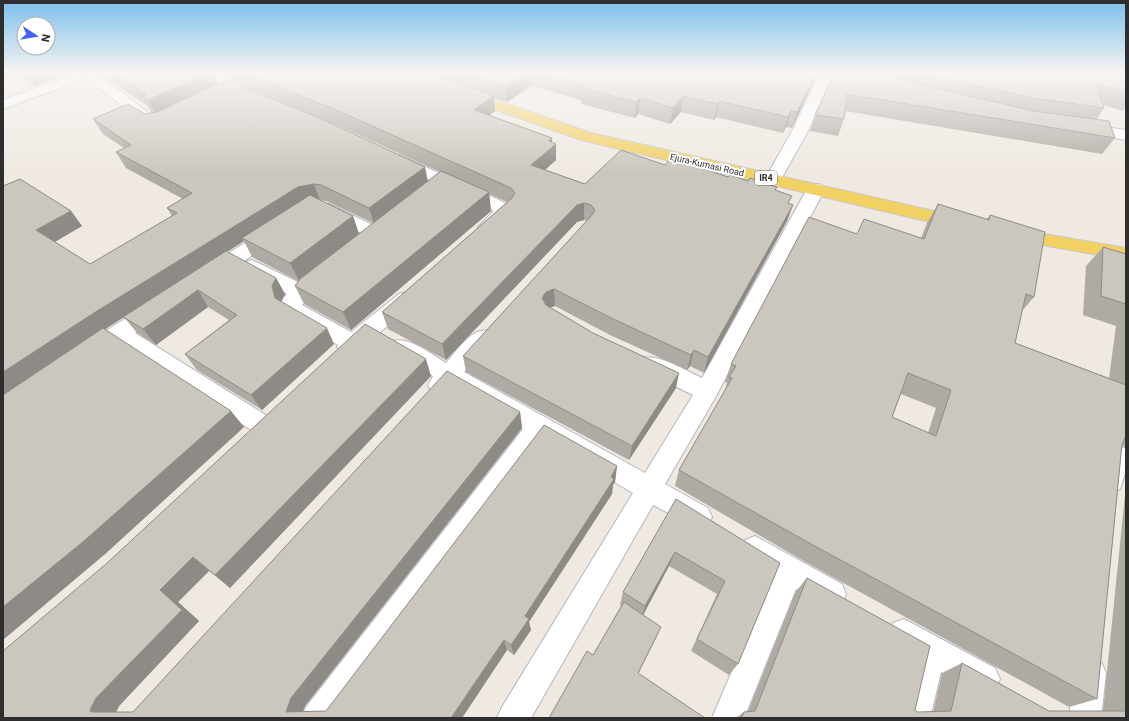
<svg xmlns="http://www.w3.org/2000/svg" width="1129" height="721" font-family="Roboto,sans-serif">
	<style>
		.lines { fill: none; stroke-linecap: round; stroke-linejoin: round }
		.street-casing { stroke: #b4b7c1; stroke-width: 2 }
		.primary-casing { stroke: #c9c9c9; stroke-width: 2 }
		.street { fill: #fff; fill-rule: evenodd }
		.primary { fill: #f2d163; fill-rule: evenodd }
		.wall { fill: #afaba4; fill-rule: evenodd }
		.shaded-wall { fill: #8e8b86 }
		.building { fill: #cbc7bf; stroke: #8e8b86; fill-rule: evenodd }
		.labels { text-anchor: middle; stroke-width: 4; stroke-linejoin: round; paint-order: stroke }
		.far-street-label { font-size: 9px; fill: #2e2e2e; stroke: #fff }
		.shield { fill: #fff; stroke: #6d6d6d; stroke-width: 1 }
		.shield-label { font-size: 9px; font-weight: bold; fill: #2e2e2e }
	</style>
	<rect width="100%" height="100%" fill="#efe9e1"/>
	<g class="lines">
		<defs>
			<path id="street" d="M 76,73 L 96,73 L 159,121 L 156,124 L 146,124 L 86,78 L 3,109 L 3,100 Z
				M 205,73 L 221,73 L 237,85 L 255,92 L 257,95 L 255,98 C 241,102 213,85 205,73 Z
				M 820,73 L 834,73 L 808,131 L 779,183 L 773,184 L 767,183 L 765,179 L 792,131 Z
				M 1084,124 L 1126,130 L 1126,140 L 1079,132 L 1076,129 L 1079,126 Z
				M 399,155 L 512,206 L 515,210 C 508,221 494,235 481,231 L 478,227 L 494,211 L 393,163 L 391,160 L 393,157 Z
				M 816,184 L 822,185 L 825,189 L 715,398 L 665,484 L 708,508 L 712,517 L 708,526 L 699,529 L 653,505 L 531,718 L 497,718 L 502,707 L 633,493 L 543,440 L 337,718 L 301,718 L 306,707 L 523,429 L 451,387 C 445,394 440,394 431,391 L 428,385 L 433,376 L 392,353 L 389,347 L 392,341 C 410,336 431,354 446,363 C 458,350 472,326 491,331 L 494,337 L 491,343 L 464,372 L 645,473 L 693,395 L 642,370 L 639,364 L 642,358 C 658,353 687,371 702,378 L 807,189 L 810,185 Z
				M 329,204 L 381,229 L 384,233 L 381,237 L 375,239 L 369,237 L 323,214 L 320,210 L 323,206 Z
				M 273,227 L 279,229 L 282,233 L 279,237 L 219,278 L 212,280 L 205,278 L 202,273 L 205,268 L 267,229 Z
				M 252,260 L 300,283 C 309,275 316,267 329,270 L 332,275 L 329,280 L 302,305 L 351,332 L 399,294 L 406,292 L 413,294 L 416,299 L 413,304 L 356,353 L 348,355 L 340,353 L 337,347 L 338,345 L 284,313 C 280,306 281,299 287,294 L 245,272 L 242,267 L 245,262 Z
				M 156,302 L 163,304 L 166,309 L 163,314 L 135,333 L 272,419 L 276,426 L 272,433 L 264,436 L 256,433 L 118,344 C 107,351 96,362 81,358 L 78,352 L 81,346 L 149,304 Z
				M 1115,447 L 1126,448 L 1126,470 L 1120,489 L 1111,492 L 1102,489 C 1098,479 1097,459 1106,451 C 1108,449 1112,448 1115,447 Z
				M 755,536 L 842,584 L 846,594 L 842,604 L 832,608 L 796,589 L 744,718 L 712,718 L 773,575 L 745,558 L 741,549 L 745,540 Z
				M 904,619 L 995,668 L 1000,679 L 995,690 L 984,695 L 941,672 L 930,718 L 898,718 L 914,656 L 893,645 L 889,634 L 893,623 Z
				M 1090,657 L 1101,662 L 1106,673 L 1101,718 L 1069,718 L 1074,673 L 1079,662 Z"/>
			<path id="primary" d="M 407,73 L 425,73 L 450,84 L 591,133 L 960,217 L 966,219 L 969,223 L 966,227 L 960,229 L 581,140 L 440,90 L 409,76 Z
				M 1015,229 L 1126,248 L 1126,260 L 1009,239 L 1006,235 L 1009,231 Z"/>
		</defs>
		<!-- street casing -->
		<use href="#street" class="street-casing"/>
		<!-- primary casing -->
		<use href="#primary" class="primary-casing"/>
		<!-- street -->
		<use href="#street" class="street"/>
		<!-- primary -->
		<use href="#primary" class="primary"/>
	</g>
	<!-- wall -->
	<path class="wall" d="M 3,73 L 69,73 L 35,86 L 18,74 L 3,80 Z
		M 98,73 L 213,73 L 218,84 L 428,181 L 440,172 L 339,126 L 238,84 L 223,73 L 818,73 L 792,128 L 786,127 L 783,133 L 716,117 L 714,120 L 681,112 L 670,124 L 638,114 L 635,118 L 581,104 L 581,100 L 532,86 L 507,102 L 494,98 L 495,111 L 490,115 L 552,138 L 552,143 L 556,144 L 556,160 L 545,170 L 585,184 L 665,165 L 728,177 L 776,191 L 790,204 L 793,205 L 787,221 L 704,373 L 690,366 L 687,370 L 610,335 L 555,306 L 550,307 L 676,388 L 629,460 L 466,372 L 463,356 L 587,221 L 584,220 L 577,222 L 446,360 L 388,329 L 382,312 L 507,202 L 489,194 L 491,211 L 351,330 L 304,304 L 295,286 L 298,281 L 252,257 L 244,241 L 227,252 L 276,278 L 285,294 L 281,301 L 334,344 L 262,410 L 197,370 L 185,354 L 229,320 L 208,307 L 156,345 L 137,333 L 124,317 L 105,329 L 244,427 L 104,555 L 3,186 L 71,211 L 82,226 L 55,242 L 90,264 L 172,216 L 167,208 L 183,199 L 126,168 L 116,152 L 124,148 L 103,134 L 93,119 L 145,114 L 152,113 L 148,106 ZM 319,200 L 326,201 L 373,223 L 359,234 L 353,216 Z
		M 834,73 L 1126,73 L 1126,106 L 1123,111 L 1103,105 L 1104,108 L 1096,120 L 1115,138 L 1102,154 L 845,111 L 844,119 L 838,136 L 810,131 L 815,115 Z
		M 938,204 L 987,219 L 990,215 L 1034,297 L 1022,311 L 1015,343 L 1109,378 L 1116,326 L 1083,315 L 1086,266 L 1103,247 L 1126,254 L 1126,447 L 1122,446 L 1097,699 L 1069,707 L 800,559 L 675,486 L 679,470 L 724,393 L 727,383 L 725,382 L 731,364 L 857,234 L 921,238 L 927,223 ZM 901,394 L 936,408 L 928,433 L 892,417 Z
		M 431,376 L 230,588 L 209,571 L 178,602 L 199,621 L 119,706 L 116,712 L 133,712 L 520,412 L 522,428 L 305,706 L 303,712 L 326,711 L 617,466 L 615,482 L 613,485 L 612,494 L 529,622 L 531,630 L 514,655 L 507,650 L 462,718 L 3,718 Z
		M 1126,485 L 1126,718 L 736,718 L 744,712 L 748,711 L 796,591 L 807,578 L 917,712 L 933,712 L 942,673 L 962,663 L 1049,711 L 1103,711 Z
		M 676,499 L 780,563 L 738,664 L 729,675 L 691,651 L 717,594 L 669,566 L 643,615 L 656,638 L 593,655 L 621,606 L 620,605 L 623,592 Z"/>
	<!-- shaded-wall -->
	<path class="shaded-wall" d="M 3,73 L 18,73 L 18,74 L 3,80 Z
		M 27,73 L 69,73 L 35,86 Z
		M 208,73 L 213,73 L 219,87 L 157,116 L 148,100 Z
		M 528,73 L 532,73 L 532,86 L 507,102 L 506,86 Z
		M 816,73 L 818,73 L 792,128 L 797,112 Z
		M 494,95 L 495,111 L 476,126 L 474,110 Z
		M 683,96 L 681,112 L 670,124 L 673,108 Z
		M 640,98 L 638,114 L 635,118 L 636,102 Z
		M 719,101 L 716,117 L 714,120 L 717,104 Z
		M 791,111 L 786,127 L 783,133 L 788,117 Z
		M 552,138 L 552,147 L 556,144 L 556,160 L 532,181 L 531,165 L 549,141 Z
		M 425,167 L 428,182 L 374,223 L 369,208 Z
		M 314,184 L 320,200 L 242,238 L 244,241 L 110,326 L 3,398 L 3,372 L 97,311 L 298,187 Z
		M 489,192 L 491,211 L 351,330 L 343,312 Z
		M 584,203 L 584,220 L 577,222 L 446,360 L 442,344 L 577,205 Z
		M 793,205 L 787,221 L 704,373 L 708,357 Z
		M 71,211 L 82,226 L 49,245 L 36,230 Z
		M 353,216 L 359,234 L 299,281 L 290,263 Z
		M 276,278 L 285,294 L 280,303 L 275,298 L 272,286 Z
		M 554,289 L 555,306 L 546,309 L 542,298 L 546,292 Z
		M 198,290 L 208,307 L 156,345 L 143,329 Z
		M 327,328 L 334,344 L 262,410 L 251,395 Z
		M 694,350 L 690,366 L 687,370 L 691,355 Z
		M 426,359 L 431,376 L 230,588 L 215,575 Z
		M 679,373 L 676,388 L 629,460 L 632,446 Z
		M 231,411 L 244,427 L 104,555 L 3,640 L 3,607 Z
		M 520,412 L 522,428 L 305,706 L 300,718 L 286,712 L 291,698 Z
		M 617,466 L 615,482 L 613,485 L 612,494 L 529,622 L 531,630 L 514,655 L 511,645 L 525,616 Z
		M 675,552 L 669,566 L 641,619 L 645,606 Z
		M 193,557 L 209,571 L 178,602 L 199,621 L 119,706 L 114,717 L 91,712 L 90,710 L 96,698 L 160,590 Z
		M 661,627 L 656,638 L 634,682 L 638,673 Z
		M 504,640 L 507,650 L 462,718 L 451,718 Z"/>
	<!-- building -->
	<path class="building" d="M 113,73 L 208,73 L 148,100 L 143,96 L 146,95 Z
		M 243,73 L 431,73 L 437,76 L 494,95 L 474,110 L 552,138 L 549,141 L 556,144 L 531,165 L 585,184 L 621,150 L 665,165 L 671,158 L 728,177 L 730,175 L 748,181 L 750,178 L 777,187 L 775,190 L 792,196 L 788,203 L 793,205 L 708,357 L 694,350 L 691,355 L 611,318 L 554,289 L 546,292 L 542,298 L 546,305 L 593,333 L 679,373 L 632,446 L 463,356 L 592,215 L 595,210 L 591,205 L 584,203 L 577,205 L 442,344 L 382,312 L 512,198 L 515,193 L 511,188 L 334,109 Z
		M 466,73 L 528,73 L 506,86 Z
		M 540,73 L 816,73 L 797,112 L 791,111 L 788,117 L 719,101 L 717,104 L 683,96 L 673,108 L 640,98 L 636,102 L 582,88 L 585,85 Z
		M 834,73 L 882,73 L 922,85 L 1034,111 L 1109,121 L 1115,138 L 847,94 L 844,119 L 815,115 Z
		M 922,73 L 1126,73 L 1126,92 L 1096,84 L 1104,108 L 1034,98 L 932,76 Z
		M 226,80 L 322,119 L 425,167 L 369,208 L 321,185 L 314,184 L 298,187 L 97,311 L 3,372 L 3,186 L 20,179 L 71,211 L 36,230 L 90,264 L 177,213 L 167,208 L 192,193 L 116,152 L 131,145 L 93,119 L 128,104 L 145,114 L 157,112 Z
		M 441,171 L 489,192 L 343,312 L 295,286 L 300,279 Z
		M 310,195 L 353,216 L 290,263 L 242,238 Z
		M 938,204 L 989,220 L 990,215 L 1045,232 L 1034,297 L 1026,294 L 1015,343 L 1126,385 L 1126,436 L 1122,444 L 1097,699 L 811,544 L 679,470 L 732,378 L 729,377 L 736,366 L 731,364 L 809,217 L 857,234 L 864,219 L 924,239 ZM 908,373 L 951,390 L 936,436 L 892,417 Z
		M 1103,247 L 1126,254 L 1126,304 L 1101,296 Z
		M 226,251 L 276,278 L 272,286 L 275,298 L 327,328 L 251,395 L 185,354 L 237,315 L 198,290 L 143,329 L 123,317 Z
		M 365,324 L 426,359 L 215,575 L 193,557 L 160,590 L 182,610 L 96,698 L 90,710 L 91,712 L 133,712 L 447,371 L 520,412 L 291,698 L 286,712 L 326,711 L 544,425 L 617,466 L 611,477 L 614,479 L 525,616 L 529,619 L 511,645 L 504,640 L 451,718 L 3,718 L 3,651 L 106,564 Z
		M 103,328 L 231,411 L 84,541 L 3,607 L 3,395 Z
		M 676,499 L 780,563 L 738,664 L 697,639 L 725,581 L 675,552 L 645,606 L 623,592 Z
		M 807,578 L 930,646 L 915,710 L 917,712 L 951,711 L 962,663 L 1049,711 L 1126,711 L 1126,718 L 741,718 L 744,712 L 755,711 Z
		M 624,602 L 661,627 L 638,673 L 705,718 L 549,718 L 587,651 L 593,655 Z"/>
	<!-- sky -->
	<linearGradient id="sky" x2="0" y2="1"><stop stop-color="#7abfeb"/><stop offset="0.42" stop-color="#f8f5f2"/><stop offset="1" stop-color="#f8f5f2" stop-opacity="0"/></linearGradient>
	<rect width="1129" height="174" fill="url(#sky)"/>
	<g class="labels">
		<!-- far-street labels -->
		<g class="far-street-label">
			<text transform="translate(707 165) rotate(13)" y="3">Ejura-Kumasi Road</text>
		</g>
		<!-- shield labels -->
		<rect class="shield" x="755" y="171" width="22" height="14" rx="3"/>
		<g class="shield-label">
			<text x="766" y="181">IR4</text>
		</g>
	</g>
	<!-- border -->
	<rect width="1129" height="721" fill="none" stroke="#2e2e2e" stroke-width="8"/>
	<!-- north arrow -->
	<g transform="translate(36 36) rotate(102)"><circle r="19" fill="#ffffff" stroke="#ababab"/>
	<path d="M0-3L7 15L0 10L-7 15Z" fill="#4264fb"/>
	<text y="-6" font-size="11" font-weight="bold" text-anchor="middle" fill="#2e2e2e">N</text>
	</g>
</svg>
